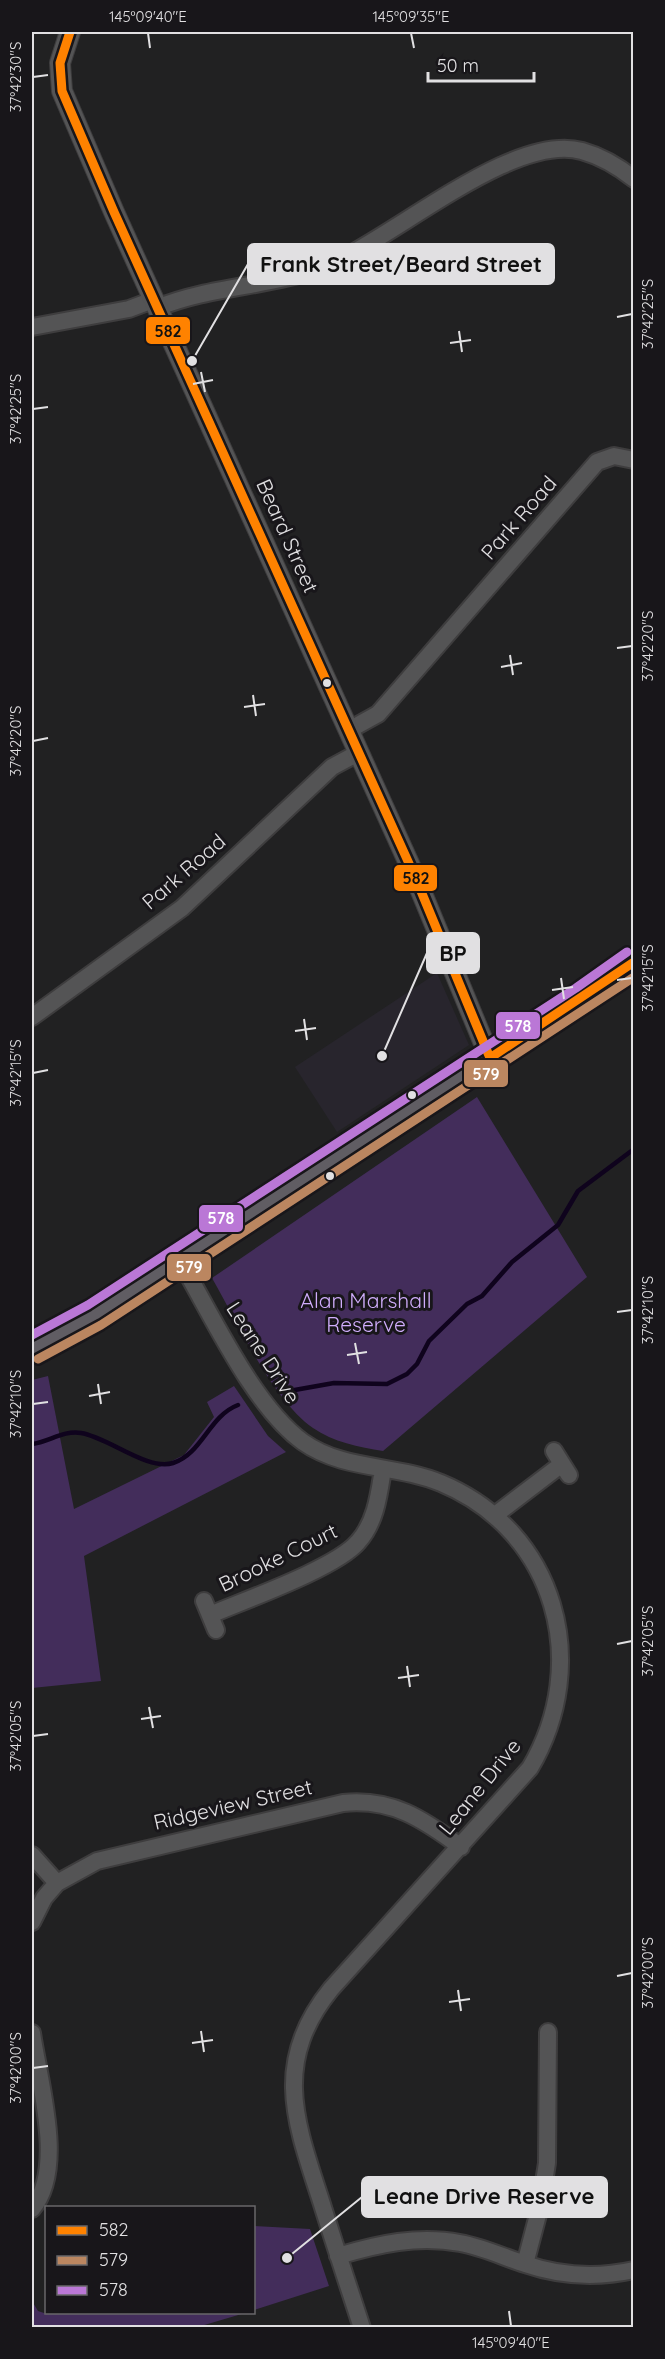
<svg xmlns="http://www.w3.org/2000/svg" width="665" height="2359" font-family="Quicksand,sans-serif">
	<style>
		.built { fill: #28252d }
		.green { fill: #432d5b }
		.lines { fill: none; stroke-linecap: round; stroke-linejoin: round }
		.stream { stroke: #0f031d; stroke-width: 4.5 }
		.minor-casing { stroke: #3e3d3e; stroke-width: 20 }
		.tertiary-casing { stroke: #3e3d3e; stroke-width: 22 }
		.primary-casing { stroke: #3e3d3e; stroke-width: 28 }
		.minor { stroke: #545455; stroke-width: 16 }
		.tertiary { stroke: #545455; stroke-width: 20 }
		.primary { stroke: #605d63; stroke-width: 26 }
		.bus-1-casing { stroke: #18161a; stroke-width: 14 }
		.bus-2-casing { stroke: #18161a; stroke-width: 14 }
		.bus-3-casing { stroke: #18161a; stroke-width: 14 }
		.bus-1 { stroke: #ff8200; stroke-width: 9 }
		.bus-2 { stroke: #bb8660; stroke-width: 9 }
		.bus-3 { stroke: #ba77d6; stroke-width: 9 }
		.ticks { fill: none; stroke: #e1e0e2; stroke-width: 2 }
		.bus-dot { fill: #e1e0e2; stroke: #18161a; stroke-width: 2 }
		.labels { text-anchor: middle; stroke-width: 6; stroke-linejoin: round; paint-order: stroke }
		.street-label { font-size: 21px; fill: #e1e0e2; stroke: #18161a }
		.park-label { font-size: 21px; fill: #d0adfc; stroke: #18161a }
		.leader { fill: none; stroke: #e1e0e2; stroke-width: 2 }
		.callout-dot { fill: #e1e0e2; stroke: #18161a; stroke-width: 2 }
		.callout { fill: #e1e0e2; stroke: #e1e0e2; stroke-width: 2 }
		.callout-label { font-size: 22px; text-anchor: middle; font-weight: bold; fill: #111 }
		.line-badge { stroke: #18161a; stroke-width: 2 }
		.badge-label { font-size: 16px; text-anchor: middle; font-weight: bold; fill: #fff }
		.pale-badge-label { font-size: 16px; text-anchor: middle; font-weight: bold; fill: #111 }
		.neatline { fill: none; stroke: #e1e0e2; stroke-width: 2 }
		.ticks-label { font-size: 15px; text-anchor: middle; fill: #e1e0e2 }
	</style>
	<rect width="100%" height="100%" fill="#212122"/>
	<!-- built -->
	<path class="built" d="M 437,973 L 469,1045 L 337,1132 L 295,1067 Z"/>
	<!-- green -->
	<path class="green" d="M 477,1097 L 587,1277 L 383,1451 C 359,1447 333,1442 313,1428 C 271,1398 238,1323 212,1278 Z
		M 48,1376 L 74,1509 L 184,1455 L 214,1417 L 207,1402 L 234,1386 L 268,1436 L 286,1452 L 84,1556 L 101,1681 L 32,1688 L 32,1380 Z
		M 254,2226 L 310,2229 L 329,2286 L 254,2310 Z
		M 32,2301 L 38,2311 L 47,2314 L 245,2313 L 201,2326 L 32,2327 Z"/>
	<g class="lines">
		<!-- stream -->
		<path class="stream" d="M 289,1391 L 334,1383 L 387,1384 L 407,1374 L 417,1364 L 429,1341 L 467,1304 L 482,1296 L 512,1262 L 558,1225 L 578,1191 L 634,1149
			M 32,1444 C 49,1442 63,1430 81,1433 C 108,1437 147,1471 173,1463 C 202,1454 209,1416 238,1405"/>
		<defs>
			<path id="minor" d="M 157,308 C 208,287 263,287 316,270 C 385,247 510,131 582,151 C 600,156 619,167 634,179
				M 32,327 L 129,309 L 153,300
				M 349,730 L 378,714 L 597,462 L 614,456 L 634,460
				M 32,1017 L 182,908 L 332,767 L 358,753
				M 179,1259 C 211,1313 253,1406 303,1442 C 344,1471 396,1464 441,1483 C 556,1531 592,1663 530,1768 L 331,1989 C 272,2062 295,2121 321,2201 C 334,2243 348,2285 362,2328
				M 554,1451 L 569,1475
				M 495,1515 L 562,1464
				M 204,1601 L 216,1630
				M 210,1615 C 245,1600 336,1568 358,1542 C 376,1522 379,1494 383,1469
				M 32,1855 L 57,1883
				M 32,1922 L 44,1898 L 57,1883 L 97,1861 L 343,1803 C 392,1798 423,1819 461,1847
				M 32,2033 C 39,2082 66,2169 32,2209
				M 338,2256 C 378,2244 418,2235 460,2243 C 483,2247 503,2257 525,2264 C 560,2276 598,2278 634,2270
				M 525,2264 L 540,2207 L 547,2163 L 548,2032"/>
			<path id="tertiary" d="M 70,32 L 60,63 L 62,91 L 114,212 L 416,879 L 490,1058"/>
			<path id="primary" d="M 32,1348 L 94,1315 L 583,998 L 634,962"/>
		</defs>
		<!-- minor casing -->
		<use href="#minor" class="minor-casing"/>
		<!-- tertiary casing -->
		<use href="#tertiary" class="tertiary-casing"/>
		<!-- primary casing -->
		<use href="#primary" class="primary-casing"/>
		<!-- minor -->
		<use href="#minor" class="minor"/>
		<!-- tertiary -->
		<use href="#tertiary" class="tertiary"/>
		<!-- primary -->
		<use href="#primary" class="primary"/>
		<defs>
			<path id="bus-1" d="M 70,32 L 60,63 L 62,91 L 114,212 L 416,879 L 490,1058 L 634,962"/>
			<path id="bus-2" d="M 38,1359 L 101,1325 L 634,977"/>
			<path id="bus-3" d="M 32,1335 L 88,1305 L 576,988 L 627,952"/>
		</defs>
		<!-- bus-1 casing -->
		<use href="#bus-1" class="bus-1-casing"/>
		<!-- bus-2 casing -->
		<use href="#bus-2" class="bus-2-casing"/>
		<!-- bus-3 casing -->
		<use href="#bus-3" class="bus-3-casing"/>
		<!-- bus-1 -->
		<use href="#bus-1" class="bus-1"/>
		<!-- bus-2 -->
		<use href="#bus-2" class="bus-2"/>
		<!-- bus-3 -->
		<use href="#bus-3" class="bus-3"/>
	</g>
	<!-- ticks -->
	<path class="ticks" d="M 148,33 L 150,48M 411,33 L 414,48M 33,77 L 48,75M 617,317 L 632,314M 459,331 L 462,352M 450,343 L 471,340M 201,372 L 205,392M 193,384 L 213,380M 33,409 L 48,407M 617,648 L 632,646M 510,655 L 513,675M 501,667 L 522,663M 253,695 L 256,716M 244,707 L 265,704M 33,741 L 48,738M 561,978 L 564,999M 617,980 L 632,978M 552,990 L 573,987M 304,1019 L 307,1040M 295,1031 L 316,1028M 33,1073 L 48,1070M 617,1312 L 632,1310M 355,1343 L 359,1364M 347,1355 L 367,1352M 98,1384 L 101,1404M 89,1396 L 110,1392M 33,1404 L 48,1402M 617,1644 L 632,1641M 407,1666 L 410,1687M 398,1678 L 419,1675M 149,1707 L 153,1728M 141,1719 L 161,1716M 33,1736 L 48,1734M 617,1976 L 632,1973M 458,1990 L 461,2011M 449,2002 L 470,1999M 201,2031 L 204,2052M 192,2043 L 213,2040M 33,2068 L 48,2066M 509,2311 L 511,2326"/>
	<!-- markers -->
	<g class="bus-dot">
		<circle cx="327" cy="683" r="5"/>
		<circle cx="412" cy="1095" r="5"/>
		<circle cx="330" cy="1176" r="5"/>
	</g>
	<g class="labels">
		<!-- street labels -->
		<g class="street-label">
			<text transform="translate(519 518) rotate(-49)" y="7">Park Road</text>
			<text transform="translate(287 536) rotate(66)" y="7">Beard Street</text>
			<text transform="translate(184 872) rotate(-41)" y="7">Park Road</text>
			<text transform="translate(263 1353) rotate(57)" y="7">Leane Drive</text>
			<text transform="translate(278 1558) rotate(-26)" y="7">Brooke Court</text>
			<text transform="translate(480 1787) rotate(-51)" y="7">Leane Drive</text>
			<text transform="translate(233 1805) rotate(-13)" y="7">Ridgeview Street</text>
		</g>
		<!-- park labels -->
		<g class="park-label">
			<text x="366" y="1308">Alan Marshall<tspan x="366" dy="24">Reserve</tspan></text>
		</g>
	</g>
	<!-- callouts -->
	<path class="leader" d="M192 361L248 264M382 1056L427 953M287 2258L362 2197"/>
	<g class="callout-dot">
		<circle cx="192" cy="361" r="6"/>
		<circle cx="382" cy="1056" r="6"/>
		<circle cx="287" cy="2258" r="6"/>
	</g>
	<g class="callout">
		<rect x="248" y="244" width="306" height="40" rx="6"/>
		<rect x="427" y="933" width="52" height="40" rx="6"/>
		<rect x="362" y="2177" width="245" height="40" rx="6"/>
	</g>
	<g class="callout-label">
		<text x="401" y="272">Frank Street/Beard Street</text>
		<text x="453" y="961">BP</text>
		<text x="484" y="2204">Leane Drive Reserve</text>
	</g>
	<g class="line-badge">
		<rect x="145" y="316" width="46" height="29" rx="6" fill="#ff8200"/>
		<rect x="393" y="864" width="45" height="28" rx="6" fill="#ff8200"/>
		<rect x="495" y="1011" width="46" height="29" rx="6" fill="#ba77d6"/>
		<rect x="463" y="1059" width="46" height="29" rx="6" fill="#bb8660"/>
		<rect x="198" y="1204" width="46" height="29" rx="6" fill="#ba77d6"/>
		<rect x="166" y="1253" width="46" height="29" rx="6" fill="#bb8660"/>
	</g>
	<g class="badge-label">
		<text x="518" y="1032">578</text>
		<text x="486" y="1080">579</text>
		<text x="221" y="1224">578</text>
		<text x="189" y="1273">579</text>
	</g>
	<g class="pale-badge-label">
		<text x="168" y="337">582</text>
		<text x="416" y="884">582</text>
	</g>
	<!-- border -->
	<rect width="665" height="2359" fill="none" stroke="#18161a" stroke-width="66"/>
	<!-- legend -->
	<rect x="45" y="2206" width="210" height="108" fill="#18161a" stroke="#68676a" stroke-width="1.5"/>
	<rect x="57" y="2226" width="30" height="9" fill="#ff8200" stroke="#68676a" stroke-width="1.5"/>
	<text x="99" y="2236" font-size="18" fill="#e1e0e2">582</text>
	<rect x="57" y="2256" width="30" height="9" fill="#bb8660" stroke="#68676a" stroke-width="1.5"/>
	<text x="99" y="2266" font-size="18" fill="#e1e0e2">579</text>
	<rect x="57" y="2286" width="30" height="9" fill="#ba77d6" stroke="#68676a" stroke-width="1.5"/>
	<text x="99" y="2296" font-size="18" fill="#e1e0e2">578</text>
	<!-- scale -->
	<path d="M428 72v9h106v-9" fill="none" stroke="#e1e0e2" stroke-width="3"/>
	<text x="437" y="72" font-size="18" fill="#e1e0e2" stroke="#18161a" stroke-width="4.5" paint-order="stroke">50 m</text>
	<rect x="33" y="33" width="599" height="2293" class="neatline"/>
	<g class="ticks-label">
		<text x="148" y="22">145°09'40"E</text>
		<text x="411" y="22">145°09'35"E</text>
		<text transform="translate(16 77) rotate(-90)" y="5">37°42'30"S</text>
		<text transform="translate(648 314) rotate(-90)" y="5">37°42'25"S</text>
		<text transform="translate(16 409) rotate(-90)" y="5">37°42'25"S</text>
		<text transform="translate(648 646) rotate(-90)" y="5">37°42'20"S</text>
		<text transform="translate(16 741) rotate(-90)" y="5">37°42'20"S</text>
		<text transform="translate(648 978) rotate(-90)" y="5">37°42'15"S</text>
		<text transform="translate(16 1073) rotate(-90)" y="5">37°42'15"S</text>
		<text transform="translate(648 1310) rotate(-90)" y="5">37°42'10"S</text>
		<text transform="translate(16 1404) rotate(-90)" y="5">37°42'10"S</text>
		<text transform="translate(648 1641) rotate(-90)" y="5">37°42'05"S</text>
		<text transform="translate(16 1736) rotate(-90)" y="5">37°42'05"S</text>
		<text transform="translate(648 1973) rotate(-90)" y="5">37°42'00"S</text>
		<text transform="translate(16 2068) rotate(-90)" y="5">37°42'00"S</text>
		<text x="511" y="2348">145°09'40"E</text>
	</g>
</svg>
